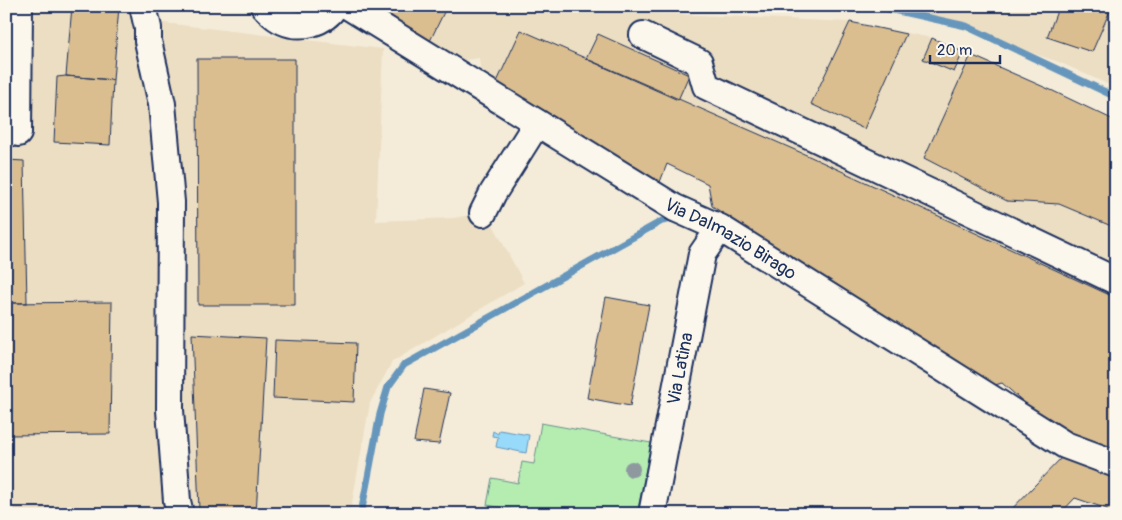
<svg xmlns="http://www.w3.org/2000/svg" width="1122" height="520" font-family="Pangolin,sans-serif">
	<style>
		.built { fill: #ecdec3 }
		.green { fill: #b5edb1; stroke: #688e88 }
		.water { fill: #98dafa; stroke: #6696bc }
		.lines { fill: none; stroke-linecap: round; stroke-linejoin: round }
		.stream { stroke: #6696bc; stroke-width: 7 }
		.building { fill: #dabe8f; stroke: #1b2f5e }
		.minor-casing { stroke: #1b2f5e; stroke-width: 30 }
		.minor { stroke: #fbf7ec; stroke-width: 26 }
		.tree { fill: #8e999f }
		.labels { text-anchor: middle; stroke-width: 4; stroke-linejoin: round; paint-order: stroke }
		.street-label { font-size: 18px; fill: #1b2f5e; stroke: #fbf7ec }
	</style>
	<rect width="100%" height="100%" fill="#f4ecd9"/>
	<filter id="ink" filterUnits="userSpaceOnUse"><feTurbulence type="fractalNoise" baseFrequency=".02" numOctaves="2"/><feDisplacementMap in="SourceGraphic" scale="10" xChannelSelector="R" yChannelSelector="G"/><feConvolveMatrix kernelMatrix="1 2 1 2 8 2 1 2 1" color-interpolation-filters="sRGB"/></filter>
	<g filter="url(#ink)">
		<!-- built -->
		<path class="built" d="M 6,6 L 136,6 L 139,20 L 383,49 L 376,221 L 453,218 L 476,214 L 491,221 L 524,283 L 392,362 L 370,403 L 350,514 L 6,514 Z
			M 381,6 L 504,6 L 850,22 L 932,38 L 1053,91 L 1116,121 L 1116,459 L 1069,442 L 1002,383 L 708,184 L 667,164 L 660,182 L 481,75 L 479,58 L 458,61 L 378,11 Z
			M 896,6 L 1116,6 L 1116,88 L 1061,63 Z"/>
		<!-- green -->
		<path class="green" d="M 541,423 L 651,443 L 637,514 L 539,514 L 487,505 L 492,478 L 518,483 L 522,462 L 534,464 Z"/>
		<!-- water -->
		<path class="water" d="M 499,430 L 529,435 L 526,453 L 496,447 L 498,437 L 492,436 L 493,431 L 498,434 Z"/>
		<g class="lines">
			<!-- stream -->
			<path class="stream" d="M 827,6 L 884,8 L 966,26 L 1116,97
				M 361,514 L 380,414 L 388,387 L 404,365 L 662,221 L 673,219"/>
		</g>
		<!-- building -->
		<path class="building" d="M 6,6 L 9,6 L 8,160 L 24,161 L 27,303 L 6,303 Z
			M 72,6 L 119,6 L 113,80 L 66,76 Z
			M 381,6 L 447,6 L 429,43 L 378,11 Z
			M 1059,6 L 1112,6 L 1092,52 L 1047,37 Z
			M 850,22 L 906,34 L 864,129 L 811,104 Z
			M 521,30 L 811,157 L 1116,298 L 1116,459 L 1069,442 L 1002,383 L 984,388 L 712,206 L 708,184 L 667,164 L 660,182 L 496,84 Z
			M 598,34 L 689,75 L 678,100 L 586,59 Z
			M 932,38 L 963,52 L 954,72 L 923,59 Z
			M 971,55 L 1053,91 L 1116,121 L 1116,228 L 1059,204 L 1007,201 L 924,158 Z
			M 197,59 L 295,59 L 295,305 L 198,305 Z
			M 66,76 L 113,80 L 110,145 L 54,142 L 57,77 Z
			M 606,297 L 649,305 L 630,406 L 587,398 Z
			M 112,302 L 110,434 L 6,435 L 6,303 Z
			M 192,334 L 266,338 L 256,514 L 229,514 L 199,510 Z
			M 275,340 L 356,343 L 354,402 L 273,398 Z
			M 424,389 L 450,393 L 439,444 L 414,442 Z
			M 6,435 L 11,435 L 10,498 L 6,498 Z
			M 1064,455 L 1116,474 L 1116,512 L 1075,498 L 1060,514 L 1007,514 Z
			M 6,498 L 10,498 L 9,514 L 6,514 Z"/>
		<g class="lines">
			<defs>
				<g id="minor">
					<path d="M 143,6 L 148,28 L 148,41 L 162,104 L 171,202 L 170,410 L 177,501 L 180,514"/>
					<path d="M 264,6 C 270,12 275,18 283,21 C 301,29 324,23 335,6"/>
					<path id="s1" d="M 348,6 L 675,208 L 720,228 L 1065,445 L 1116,464"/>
					<path d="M 643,35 L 699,62 L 706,86 L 1116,281"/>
					<path d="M 18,133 L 19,6"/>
					<path d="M 483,213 L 493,193 L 537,123"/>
					<path id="s2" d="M 652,514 L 702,254 L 720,228"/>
				</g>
			</defs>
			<!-- minor casing -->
			<use href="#minor" class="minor-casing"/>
			<!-- minor -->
			<use href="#minor" class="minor"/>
		</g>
		<!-- trees -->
		<circle class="tree" cx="632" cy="469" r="8"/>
	</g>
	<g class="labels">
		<!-- street labels -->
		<g class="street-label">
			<text dy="6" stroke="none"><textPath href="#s1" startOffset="448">Via Dalmazio Birago</textPath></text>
			<text dy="6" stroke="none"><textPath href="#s2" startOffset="148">Via Latina</textPath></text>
		</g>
	</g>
	<!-- margin -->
	<rect width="1122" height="520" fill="none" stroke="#fbf7ec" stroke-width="25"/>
	<rect x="12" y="12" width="1097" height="495" fill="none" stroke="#1b2f5e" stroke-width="2" filter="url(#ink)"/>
	<!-- scale -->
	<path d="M930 55v8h70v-8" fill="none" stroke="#1b2f5e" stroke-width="2.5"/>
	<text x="937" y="55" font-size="15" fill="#1b2f5e" stroke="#fbf7ec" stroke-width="4" paint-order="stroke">20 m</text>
</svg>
